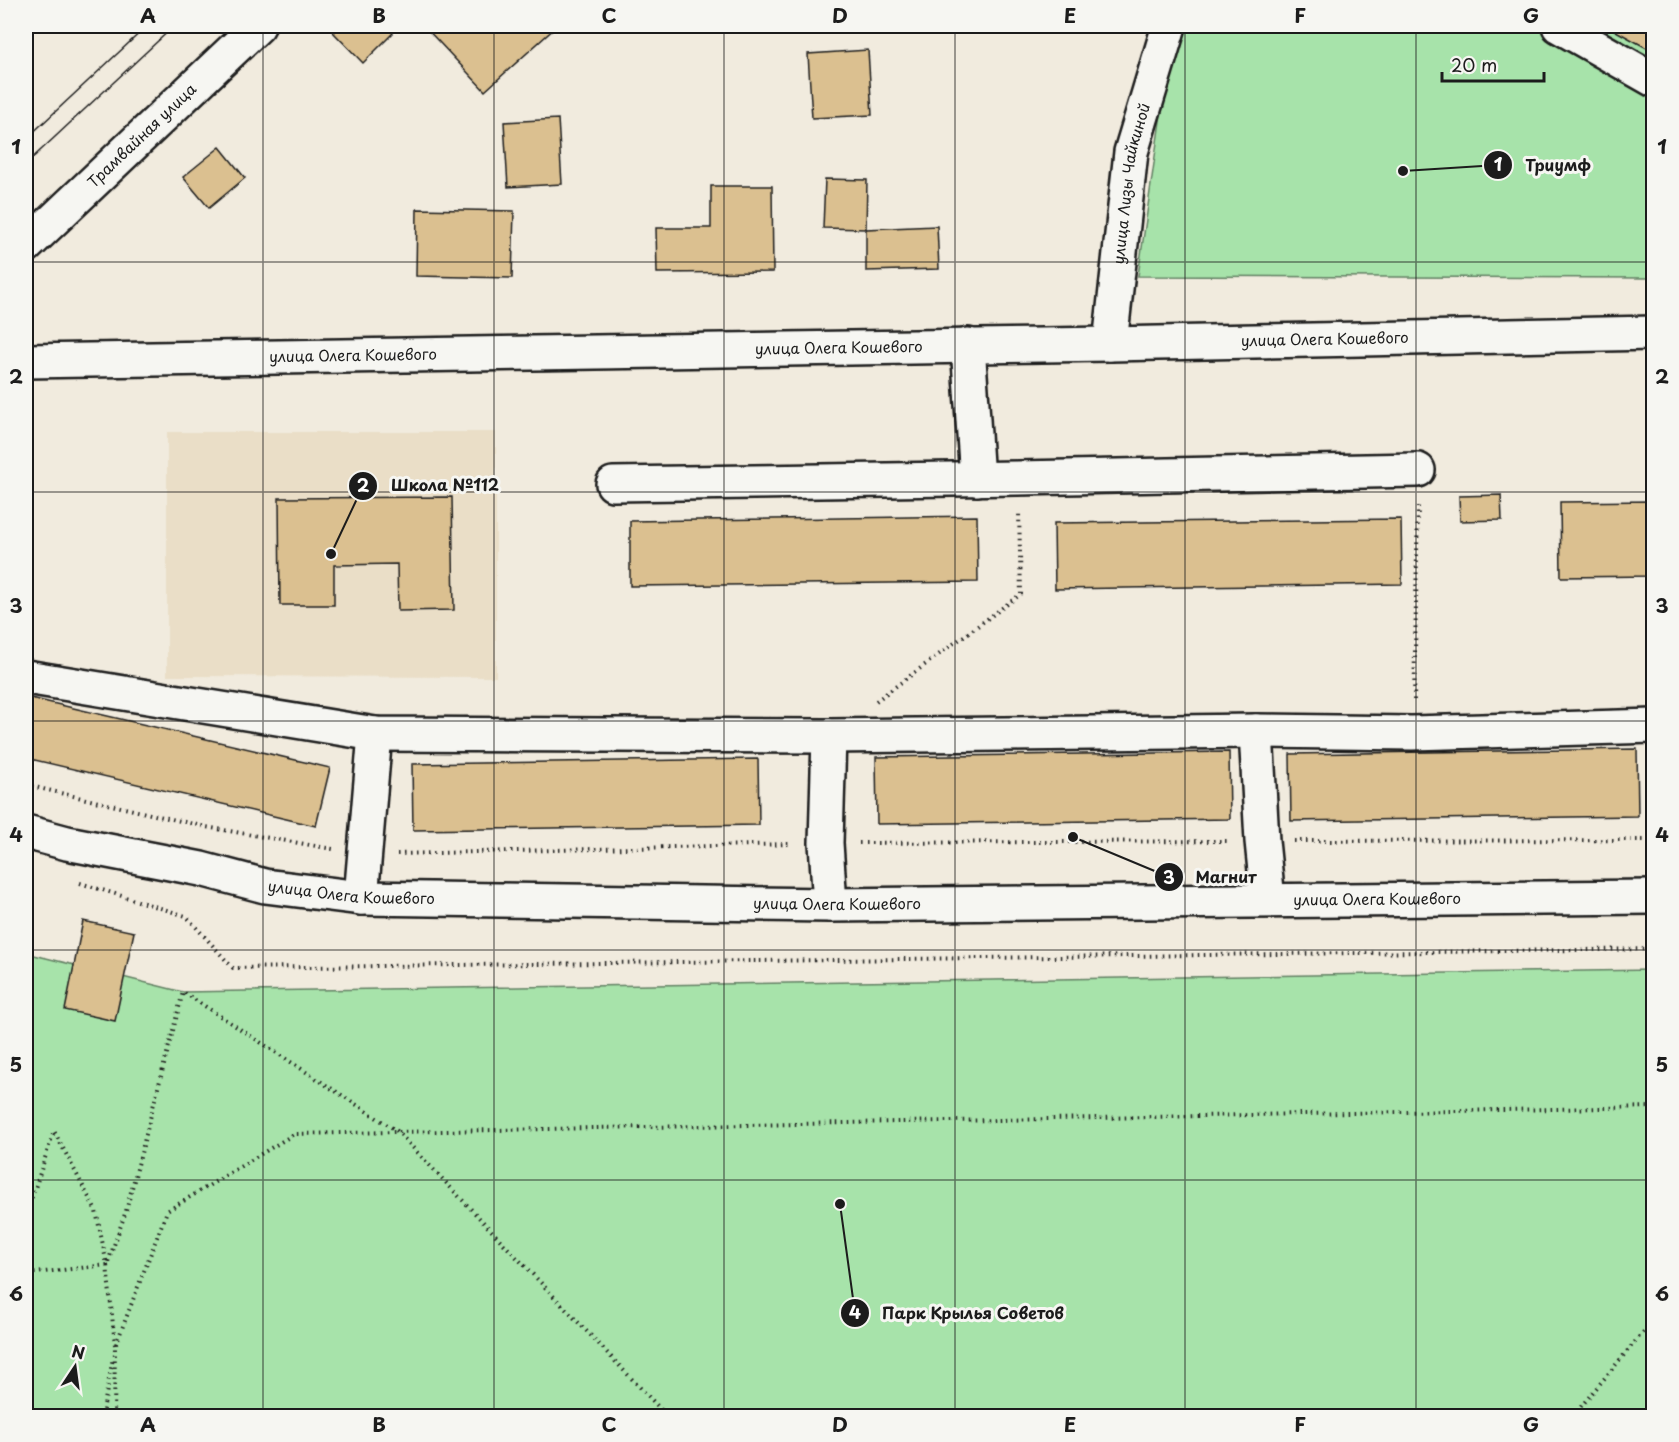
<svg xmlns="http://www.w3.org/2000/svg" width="1679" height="1442" font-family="'Playpen Sans',sans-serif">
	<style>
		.built { fill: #eadec7 }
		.green { fill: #a7e3aa; stroke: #628063; stroke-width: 1.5 }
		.building { fill: #dbc090; stroke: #1c1c1c; stroke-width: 1.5 }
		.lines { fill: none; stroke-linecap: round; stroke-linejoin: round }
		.minor-casing { stroke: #1c1c1c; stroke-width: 38 }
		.path { stroke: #1c1c1c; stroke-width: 4; stroke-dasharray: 1.5 4.5; stroke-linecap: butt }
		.minor { stroke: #f6f6f2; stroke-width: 33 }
		.tram { stroke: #1c1c1c; stroke-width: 1.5 }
		.grid { fill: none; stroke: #1c1c1c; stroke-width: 1.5; stroke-opacity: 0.55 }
		.labels { text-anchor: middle; stroke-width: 6; stroke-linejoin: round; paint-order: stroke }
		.street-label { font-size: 15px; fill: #1c1c1c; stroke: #f6f6f2 }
		.leader { fill: none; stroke: #1c1c1c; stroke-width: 2 }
		.callout-dot { fill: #1c1c1c; stroke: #f6f6f2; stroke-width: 2 }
		.mark-label { font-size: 18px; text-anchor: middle; font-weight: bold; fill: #fff }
		.callout-label { font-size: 16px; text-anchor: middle; font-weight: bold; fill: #1c1c1c; stroke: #f6f6f2; stroke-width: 6; stroke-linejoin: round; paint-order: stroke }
		.neatline { fill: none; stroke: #1c1c1c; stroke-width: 2 }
		.grid-label { font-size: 20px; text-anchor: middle; font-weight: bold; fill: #1c1c1c }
	</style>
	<rect width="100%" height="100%" fill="#f1ebde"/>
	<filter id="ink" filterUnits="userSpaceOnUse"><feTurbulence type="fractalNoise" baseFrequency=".0167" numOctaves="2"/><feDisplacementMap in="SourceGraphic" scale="12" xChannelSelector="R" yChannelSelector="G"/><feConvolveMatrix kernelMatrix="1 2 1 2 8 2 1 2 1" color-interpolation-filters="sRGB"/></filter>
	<g filter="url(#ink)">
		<!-- built -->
		<path class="built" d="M 167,432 L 496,432 L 496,677 L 167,676 Z"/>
		<!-- green -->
		<path class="green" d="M 1188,26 L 1653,26 L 1653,278 L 1138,276 L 1168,65 Z
			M 26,953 L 183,992 L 1653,970 L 1653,1416 L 26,1416 Z"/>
		<!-- building -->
		<path class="building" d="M 338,26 L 385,26 L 393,33 L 363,63 L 332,31 Z
			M 424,26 L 557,26 L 485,91 Z
			M 1607,26 L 1654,26 L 1654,52 Z
			M 868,50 L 872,115 L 812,118 L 808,54 Z
			M 558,119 L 562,184 L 508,187 L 504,122 Z
			M 220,147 L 245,178 L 209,208 L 183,177 Z
			M 825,179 L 867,180 L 866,229 L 823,228 Z
			M 711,186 L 772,186 L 773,272 L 657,273 L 656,228 L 711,228 Z
			M 417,209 L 514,211 L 512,278 L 416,276 Z
			M 937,226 L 939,269 L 866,271 L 866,229 Z
			M 1501,495 L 1502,520 L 1460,521 L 1459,496 Z
			M 452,497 L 454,610 L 398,611 L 397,564 L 334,565 L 334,605 L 280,605 L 279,498 Z
			M 1654,501 L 1654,576 L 1561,577 L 1560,502 Z
			M 977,516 L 978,582 L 630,586 L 630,521 Z
			M 1401,519 L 1402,584 L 1055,589 L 1054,523 Z
			M 26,697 L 330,768 L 316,826 L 26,758 Z
			M 1637,749 L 1638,816 L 1291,821 L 1290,754 Z
			M 1229,752 L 1230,819 L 877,824 L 876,757 Z
			M 758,759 L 759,825 L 413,830 L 412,764 Z
			M 83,921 L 134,932 L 115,1021 L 65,1010 Z"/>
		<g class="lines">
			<defs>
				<g id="minor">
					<path d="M 1559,26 L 1654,80"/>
					<path id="s1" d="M 26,246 L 258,26"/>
					<path id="s2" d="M 1110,344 L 1131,152 L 1169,26"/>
					<path d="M 968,345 L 977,479"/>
					<path id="s3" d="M 26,361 L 1110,344 L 1654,333"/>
					<path d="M 613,484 L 1018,478 L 1418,470"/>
					<path d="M 26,677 L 375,734 L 829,736 L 1256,731 L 1412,733 L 1654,726"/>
					<path d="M 1256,731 L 1262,841 L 1268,900"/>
					<path d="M 829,736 L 826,843 L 830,905"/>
					<path id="s4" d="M 26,832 L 67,843 L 201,869 L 265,886 L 361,898 L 830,905 L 1654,897"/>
					<path d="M 361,898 L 375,734"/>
				</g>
			</defs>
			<!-- minor casing -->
			<use href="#minor" class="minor-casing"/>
			<!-- path -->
			<path class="path" d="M 1414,700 L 1418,504
				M 876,701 L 1021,594 L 1019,512
				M 26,785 L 206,827 L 333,849
				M 1294,841 L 1654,840
				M 859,843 L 1229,841
				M 397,854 L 791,844
				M 80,883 L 186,916 L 233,968 L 1654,949
				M 26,1215 L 54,1131 L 96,1211 L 107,1265 L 26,1274
				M 115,1345 L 107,1265 L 126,1211 L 183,992 L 397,1131 L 667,1416
				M 102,1416 L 113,1358
				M 114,1416 L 115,1347 L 167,1211 L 294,1134 L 1654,1107
				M 1573,1416 L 1654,1319"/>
			<!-- minor -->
			<use href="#minor" class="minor"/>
			<!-- tram -->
			<path class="tram" d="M 26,139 L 147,26
				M 26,164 L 174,26"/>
		</g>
	</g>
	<!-- grid -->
	<path class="grid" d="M 263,26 L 263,1416M 494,26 L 494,1416M 724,26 L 724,1416M 955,26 L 955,1416M 1185,26 L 1185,1416M 1416,26 L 1416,1416M 26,262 L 1654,262M 26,492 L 1654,492M 26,721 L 1654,721M 26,950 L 1654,950M 26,1180 L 1654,1180"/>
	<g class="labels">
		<!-- street labels -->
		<g class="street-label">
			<text dy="5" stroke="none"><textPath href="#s1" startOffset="160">Трамвайная улица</textPath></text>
			<text dy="5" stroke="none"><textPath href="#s2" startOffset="162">улица Лизы Чайкиной</textPath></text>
			<text dy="5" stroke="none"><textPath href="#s3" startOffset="1299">улица Олега Кошевого</textPath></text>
			<text dy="5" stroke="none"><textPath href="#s3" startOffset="813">улица Олега Кошевого</textPath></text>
			<text dy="5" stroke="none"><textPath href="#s3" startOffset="327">улица Олега Кошевого</textPath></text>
			<text dy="5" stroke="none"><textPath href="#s4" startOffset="332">улица Олега Кошевого</textPath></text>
			<text dy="5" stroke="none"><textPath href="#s4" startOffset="1358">улица Олега Кошевого</textPath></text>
			<text dy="5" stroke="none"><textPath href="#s4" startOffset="818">улица Олега Кошевого</textPath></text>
		</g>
	</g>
	<!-- callouts -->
	<path class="leader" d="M1403 171L1498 165M331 554L363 486M1073 837L1169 877M840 1204L855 1313"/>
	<g class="callout-dot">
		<circle cx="1403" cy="171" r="6"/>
		<circle cx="331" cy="554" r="6"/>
		<circle cx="1073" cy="837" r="6"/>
		<circle cx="840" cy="1204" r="6"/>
		<circle cx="1498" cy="165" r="15"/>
		<circle cx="363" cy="486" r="15"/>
		<circle cx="1169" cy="877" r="15"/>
		<circle cx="855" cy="1313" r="15"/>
	</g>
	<g class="mark-label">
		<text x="1498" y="171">1</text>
		<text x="363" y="492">2</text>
		<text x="1169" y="884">3</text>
		<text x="855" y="1319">4</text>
	</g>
	<g class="callout-label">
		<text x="1558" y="171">Триумф</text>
		<text x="445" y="491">Школа №112</text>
		<text x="1226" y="883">Магнит</text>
		<text x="973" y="1319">Парк Крылья Советов</text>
	</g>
	<!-- margin -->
	<rect width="1679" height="1442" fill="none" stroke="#f6f6f2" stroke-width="66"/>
	<!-- north arrow -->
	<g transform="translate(75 1367) rotate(13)" stroke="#f6f6f2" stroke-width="4.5" paint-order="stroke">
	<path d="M0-4.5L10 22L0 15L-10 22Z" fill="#1c1c1c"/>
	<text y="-9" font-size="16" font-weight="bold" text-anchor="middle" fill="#1c1c1c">N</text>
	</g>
	<!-- scale -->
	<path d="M1442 72v9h102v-9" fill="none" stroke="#1c1c1c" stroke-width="3"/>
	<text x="1451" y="72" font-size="18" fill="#1c1c1c" stroke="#f6f6f2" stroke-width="4.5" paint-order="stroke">20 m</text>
	<rect x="33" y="33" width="1613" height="1376" class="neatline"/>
	<g class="grid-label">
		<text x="148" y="23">A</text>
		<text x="379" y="23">B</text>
		<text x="609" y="23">C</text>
		<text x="840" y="23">D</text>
		<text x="1070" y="23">E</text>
		<text x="1300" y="23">F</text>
		<text x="1531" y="23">G</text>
		<text x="16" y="154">1</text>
		<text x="1662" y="154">1</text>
		<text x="16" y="384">2</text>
		<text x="1662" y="384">2</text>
		<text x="16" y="613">3</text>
		<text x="1662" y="613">3</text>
		<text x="16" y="842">4</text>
		<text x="1662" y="842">4</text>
		<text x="16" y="1072">5</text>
		<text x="1662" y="1072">5</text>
		<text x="16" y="1301">6</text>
		<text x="1662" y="1301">6</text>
		<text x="148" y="1432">A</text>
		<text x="379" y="1432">B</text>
		<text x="609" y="1432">C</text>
		<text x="840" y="1432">D</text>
		<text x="1070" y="1432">E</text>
		<text x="1300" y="1432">F</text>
		<text x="1531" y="1432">G</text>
	</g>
</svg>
